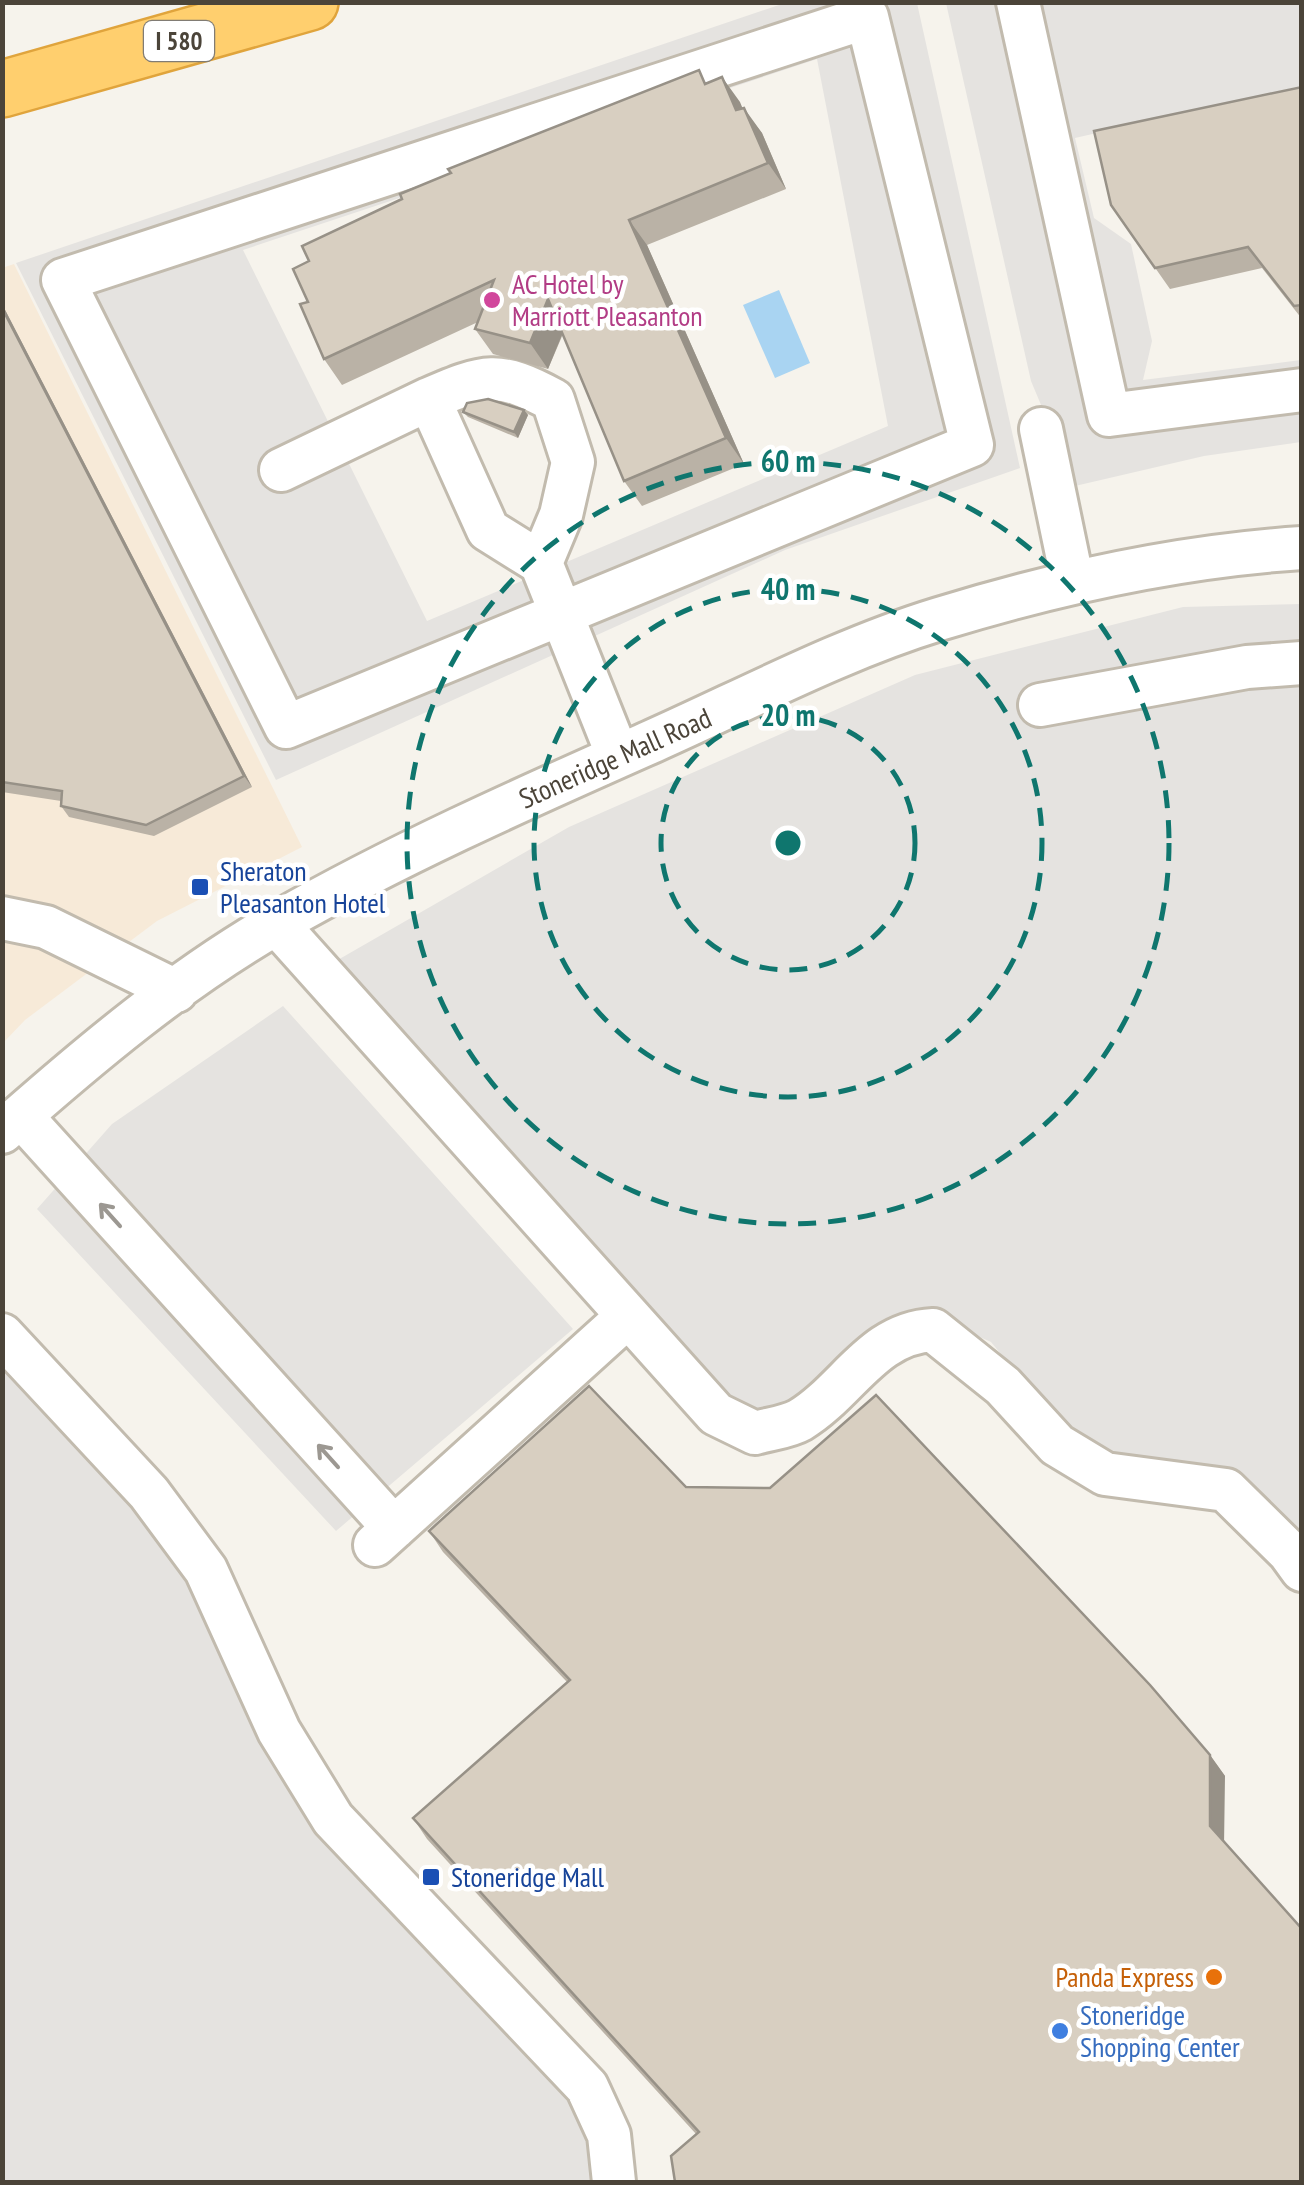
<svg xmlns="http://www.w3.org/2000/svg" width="1304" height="2185" font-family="'PT Sans Narrow',sans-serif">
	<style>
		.commercial { fill: #f7ead8 }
		.parking { fill: #e5e3e0; fill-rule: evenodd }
		.water { fill: #a9d4f2 }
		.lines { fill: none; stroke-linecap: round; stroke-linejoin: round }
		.minor-casing { stroke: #c2bbae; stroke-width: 48 }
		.highway-casing { stroke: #e0a43c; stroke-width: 60 }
		.minor { stroke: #fff; stroke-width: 42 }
		.highway { stroke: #ffcf6e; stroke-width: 55 }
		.wall { fill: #bab2a6 }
		.shaded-wall { fill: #979187 }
		.building { fill: #d8cfc1; stroke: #979187; stroke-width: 2.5 }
		.oneway { stroke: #9c9892 }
		.ring { fill: none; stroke: #0f766e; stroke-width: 5; stroke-dasharray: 18 12 }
		.hotel-dot { fill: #d1479c; stroke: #fff; stroke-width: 4 }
		.transit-dot { fill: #1a4fb4; stroke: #fff; stroke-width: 4 }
		.food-dot { fill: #e8710a; stroke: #fff; stroke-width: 4 }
		.shop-dot { fill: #3f7fe0; stroke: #fff; stroke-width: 4 }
		.labels { text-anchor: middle; stroke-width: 9; stroke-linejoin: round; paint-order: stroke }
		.shield { fill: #fff; stroke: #817c74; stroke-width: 2.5 }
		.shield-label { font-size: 25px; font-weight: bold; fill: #4b4439 }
		.hotel-label { font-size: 28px; fill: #b23c85; stroke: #fff; text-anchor: start }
		.street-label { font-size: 28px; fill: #4b4439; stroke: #fff }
		.transit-label { font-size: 28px; fill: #164399; stroke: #fff; text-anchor: start }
		.food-label { font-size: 28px; fill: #c56008; stroke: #fff; text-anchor: end }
		.shop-label { font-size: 28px; fill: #366cbe; stroke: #fff; text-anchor: start }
		.centre { fill: #0f766e; stroke: #fff; stroke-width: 5 }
		.ring-label { font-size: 30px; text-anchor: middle; font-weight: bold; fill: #0f766e; stroke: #fff; stroke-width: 9; stroke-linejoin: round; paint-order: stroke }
	</style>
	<rect width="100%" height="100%" fill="#f6f3ec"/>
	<!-- commercial -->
	<path class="commercial" d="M 14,264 L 302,847 L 157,921 L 25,1020 L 3,1043 L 2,268 Z"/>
	<!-- parking -->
	<path class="parking" d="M 785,3 L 917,3 L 1020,468 L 785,550 L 276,780 L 16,263 ZM 817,59 L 888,426 L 427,621 L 243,250 Z
		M 946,3 L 1301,3 L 1301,86 L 1075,138 L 1094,218 L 1131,244 L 1152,341 L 1143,380 L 1301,360 L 1301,442 L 1204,456 L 1075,486 L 1031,381 Z
		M 1301,604 L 1301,1549 L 1274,1517 L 1107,1461 L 1052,1416 L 991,1342 L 935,1317 L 790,1409 L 744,1415 L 329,965 L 569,827 L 915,675 L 1183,607 Z
		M 283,1006 L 573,1329 L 336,1531 L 37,1209 L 112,1124 Z
		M 2,1353 L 196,1575 L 311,1812 L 595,2126 L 600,2182 L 3,2182 Z"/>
	<!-- water -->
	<path class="water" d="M 779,290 L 810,363 L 775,378 L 743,305 Z"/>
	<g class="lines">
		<defs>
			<path id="minor" d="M 1018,2 L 1109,415 L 1302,390
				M 867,17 L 972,445 L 286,727 L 63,280 Z
				M 1041,429 L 1073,583
				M 281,470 L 429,399
				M 541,563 L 488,530 L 429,399 C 485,375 498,370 553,400 L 573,462 L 561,515 L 541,563 L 618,756
				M 1040,705 L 1247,667 L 1302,663
				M 2,918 L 46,927 L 176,991
				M 276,923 L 716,1414 L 755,1433 C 769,1429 788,1427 800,1420 C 848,1391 872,1333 933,1330 L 1003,1386 L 1057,1445 L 1105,1474 L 1226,1490 L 1289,1552 L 1302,1570
				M 21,1116 L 394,1528
				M 2,1132 C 88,1056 179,979 279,922 C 400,853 527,797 653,741 C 747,699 841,649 939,619 C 1056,583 1179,556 1302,548
				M 2,1335 L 149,1493 L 206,1570 L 279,1731 L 333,1819 L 587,2087 L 609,2135 L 614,2182
				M 375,1545 L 628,1316"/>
			<path id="highway" d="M 2,89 L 310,2"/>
		</defs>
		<!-- minor casing -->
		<use href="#minor" class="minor-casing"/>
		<!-- highway casing -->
		<use href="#highway" class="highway-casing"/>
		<!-- minor -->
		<use href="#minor" class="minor"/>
		<!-- highway -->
		<use href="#highway" class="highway"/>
	</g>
	<!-- wall -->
	<path class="wall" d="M 722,77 L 742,108 L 762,133 L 786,189 L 647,245 L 744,464 L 642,506 L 624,481 L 563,334 L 548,369 L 493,354 L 475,329 L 478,322 L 342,385 L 324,359 L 308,302 L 708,82 Z
		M 1302,87 L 1302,319 L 1262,268 L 1170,289 L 1111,205 Z
		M 2,304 L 252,787 L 154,836 L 69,817 L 61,806 L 61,801 L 2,792 Z
		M 524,410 L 528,415 L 518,438 L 468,417 L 463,412 Z
		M 686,1487 L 1210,1755 L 1225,1776 L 696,2134 L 427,1839 L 413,1818 L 567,1682 L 443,1552 L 429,1531 Z"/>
	<!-- shaded-wall -->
	<path class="shaded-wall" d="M 722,77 L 740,102 L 754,136 L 736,110 Z
		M 744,108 L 762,133 L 786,189 L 768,163 Z
		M 629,220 L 647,245 L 744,464 L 726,438 Z
		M 548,299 L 566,325 L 548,369 L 530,343 Z
		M 2,304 L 252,787 L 244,776 L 2,308 Z
		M 524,410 L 528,415 L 518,438 L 514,432 Z
		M 1210,1755 L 1225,1776 L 1224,1846 L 1210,1826 Z"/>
	<!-- building -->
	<path class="building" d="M 699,70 L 705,84 L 722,77 L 736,110 L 744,108 L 768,163 L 629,220 L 726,438 L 624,481 L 548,299 L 530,343 L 475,329 L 494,280 L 324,359 L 300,304 L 308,302 L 293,269 L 309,261 L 302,246 L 402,199 L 400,194 L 451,173 L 448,169 Z
		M 1302,87 L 1302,305 L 1294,306 L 1248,247 L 1155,268 L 1111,205 L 1094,131 Z
		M 2,308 L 244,776 L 146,825 L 61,806 L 62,791 L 2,782 Z
		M 488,399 L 524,410 L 514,432 L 463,412 L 467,403 Z
		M 589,1386 L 686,1487 L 770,1488 L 876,1395 L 1150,1685 L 1210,1755 L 1210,1826 L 1302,1929 L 1302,2182 L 675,2182 L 671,2156 L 699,2132 L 413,1818 L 570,1680 L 429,1531 Z"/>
	<!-- one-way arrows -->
	<defs><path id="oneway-shaft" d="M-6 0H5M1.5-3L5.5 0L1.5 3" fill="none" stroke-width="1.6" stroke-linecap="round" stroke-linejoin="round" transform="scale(2.5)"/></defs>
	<g class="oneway">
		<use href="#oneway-shaft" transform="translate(110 1215) rotate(-132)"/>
		<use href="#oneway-shaft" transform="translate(328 1456) rotate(-132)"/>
	</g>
	<!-- distance rings -->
	<g class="ring">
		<circle cx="788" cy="843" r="127"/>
		<circle cx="788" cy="843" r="254"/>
		<circle cx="788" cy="843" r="381"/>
	</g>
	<!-- markers -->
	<circle class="hotel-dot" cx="492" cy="300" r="10"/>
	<g class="transit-dot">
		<rect x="190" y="877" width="20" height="20" rx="5"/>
		<rect x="421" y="1867" width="20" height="20" rx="5"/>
	</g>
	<circle class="food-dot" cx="1214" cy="1977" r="10"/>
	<circle class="shop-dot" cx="1060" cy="2031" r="10"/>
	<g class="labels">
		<!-- shield labels -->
		<rect class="shield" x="144" y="21" width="70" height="40" rx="8"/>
		<g class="shield-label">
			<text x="179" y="50">I 580</text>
		</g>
		<!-- hotel labels -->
		<g class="hotel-label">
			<text x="512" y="294">AC Hotel by<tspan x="512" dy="32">Marriott Pleasanton</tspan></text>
		</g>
		<!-- street labels -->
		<g class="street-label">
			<text transform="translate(615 758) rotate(-24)" y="10">Stoneridge Mall Road</text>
		</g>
		<!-- transit labels -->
		<g class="transit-label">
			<text x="220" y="881">Sheraton<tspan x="220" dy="32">Pleasanton Hotel</tspan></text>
			<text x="451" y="1887">Stoneridge Mall</text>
		</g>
		<!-- food labels -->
		<g class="food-label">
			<text x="1194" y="1987">Panda Express</text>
		</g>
		<!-- shop labels -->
		<g class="shop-label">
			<text x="1080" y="2025">Stoneridge<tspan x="1080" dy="32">Shopping Center</tspan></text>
		</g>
	</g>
	<circle cx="788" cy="843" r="15" class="centre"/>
	<g class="ring-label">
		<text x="788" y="472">60 m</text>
		<text x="788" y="600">40 m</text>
		<text x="788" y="726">20 m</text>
	</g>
	<!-- border -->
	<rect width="1304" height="2185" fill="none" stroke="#4b4439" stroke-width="10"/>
</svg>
